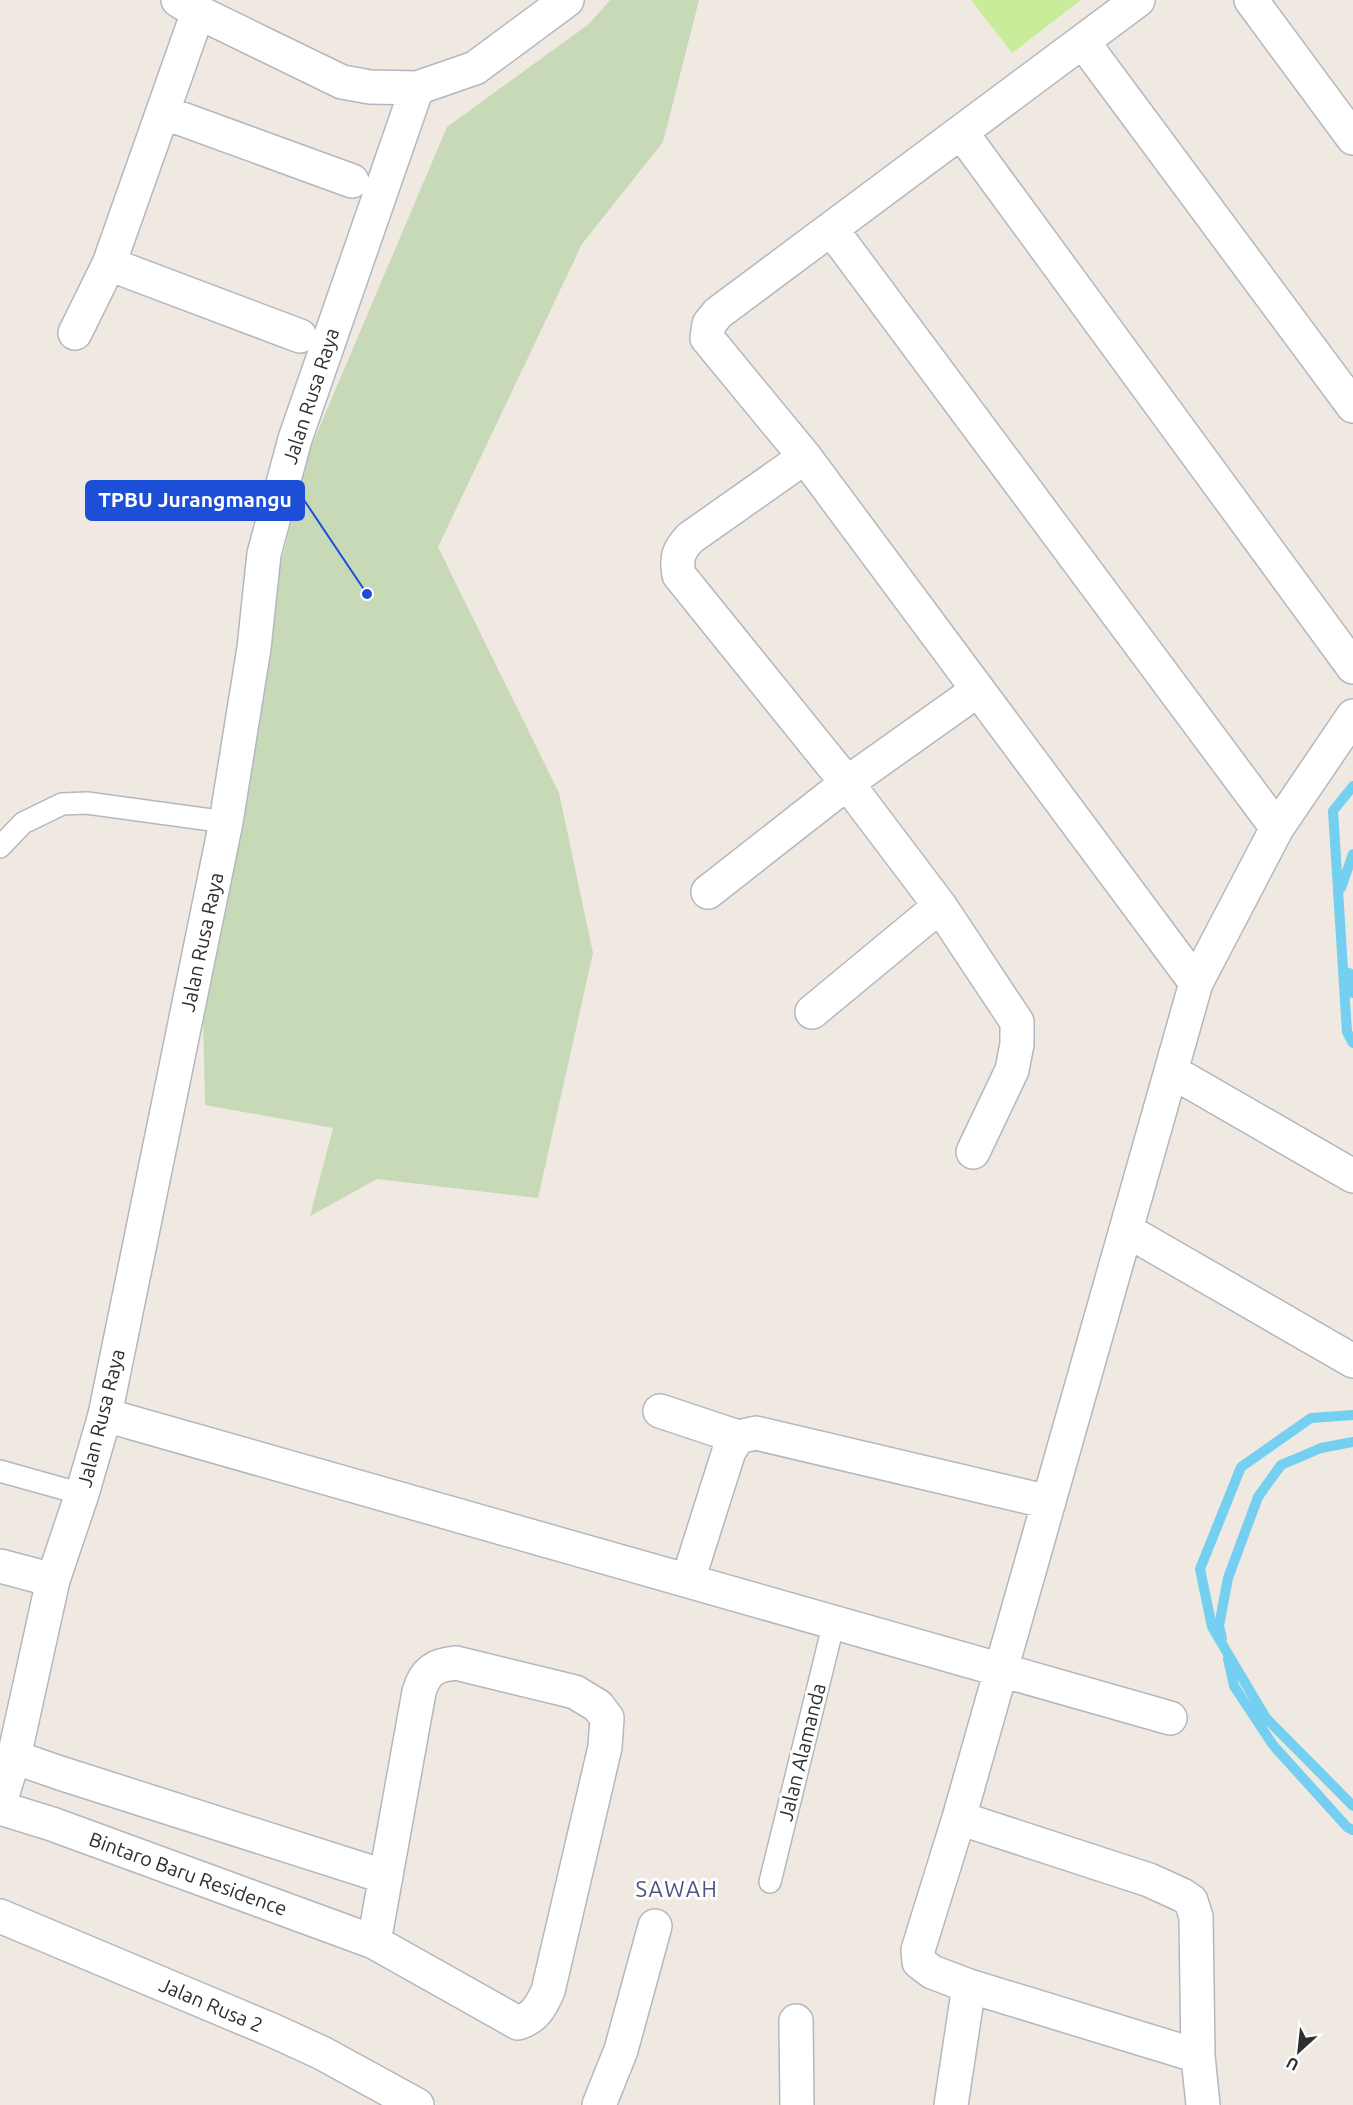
<svg xmlns="http://www.w3.org/2000/svg" width="1353" height="2105" font-family="Ubuntu,sans-serif">
	<style>
		.cemetery { fill: #c8d9b8 }
		.pitch { fill: #c9ec9a }
		.lines { fill: none; stroke-linecap: round; stroke-linejoin: round }
		.stream { stroke: #75cff0; stroke-width: 10 }
		.lane-casing { stroke: #b4b7c1; stroke-width: 24 }
		.street-casing { stroke: #b4b7c1; stroke-width: 36 }
		.secondary-casing { stroke: #b4b7c1; stroke-width: 36 }
		.lane { stroke: #fff; stroke-width: 21 }
		.street { stroke: #fff; stroke-width: 33 }
		.secondary { stroke: #fff; stroke-width: 33 }
		.labels { text-anchor: middle; stroke-width: 6; stroke-linejoin: round; paint-order: stroke }
		.street-label { font-size: 20px; fill: #2e2e2e; stroke: #fff }
		.quarter-label { font-size: 22px; letter-spacing: 1.5px; fill: #4d5680; stroke: #fff }
		.leader { fill: none; stroke: #1d4ed8; stroke-width: 2 }
		.callout-dot { fill: #1d4ed8; stroke: #fff; stroke-width: 2 }
		.callout { fill: #1d4ed8; stroke: #1d4ed8; stroke-width: 2 }
		.callout-label { font-size: 21px; text-anchor: middle; font-weight: bold; fill: #fff }
	</style>
	<rect width="100%" height="100%" fill="#efe9e1"/>
	<!-- cemetery -->
	<path class="cemetery" d="M 610,0 L 699,0 L 663,142 L 582,244 L 438,547 L 559,793 L 593,953 L 538,1198 L 377,1179 L 310,1216 L 333,1128 L 205,1105 L 203,1013 L 261,642 L 309,452 L 447,127 L 589,24 Z"/>
	<!-- pitch -->
	<path class="pitch" d="M 971,0 L 1081,0 L 1012,53 Z"/>
	<g class="lines">
		<!-- stream -->
		<path class="stream" d="M 1353,786 L 1333,811 L 1347,1032 L 1353,1043
			M 1341,888 L 1353,854
			M 1349,973 L 1353,993
			M 1353,1415 L 1311,1418 L 1241,1467 L 1200,1569 L 1212,1627 L 1266,1718 L 1353,1806
			M 1222,1638 L 1219,1626 L 1228,1578 L 1258,1497 L 1281,1465 L 1321,1448 L 1353,1442
			M 1228,1659 L 1234,1686 L 1273,1745 L 1347,1827 L 1353,1830"/>
		<defs>
			<path id="lane" d="M 0,847 L 23,823 L 62,804 L 87,803 L 226,822
				M 0,1471 L 82,1494
				M 770,1882 L 834,1622"/>
			<path id="street" d="M 1138,0 L 718,313 L 709,324 L 707,338 L 805,457 L 1196,983
				M 1251,0 L 1353,138
				M 1083,42 L 1353,406
				M 163,112 L 352,181
				M 961,132 L 1353,667
				M 832,230 L 1277,828
				M 109,264 L 300,336
				M 75,333 L 109,264 L 198,12
				M 805,457 L 690,538 C 678,551 676,558 679,575 L 847,783 L 940,906 L 1017,1022 L 1017,1044 L 1012,1070 L 973,1152
				M 708,892 L 847,783 L 978,690
				M 812,1012 L 940,906
				M 1171,1071 L 1353,1176
				M 1126,1230 L 1353,1361
				M 660,1411 L 738,1437
				M 105,1415 L 1170,1718
				M 0,1566 L 53,1580
				M 688,1580 L 729,1451 L 738,1437 L 756,1433 L 1049,1502
				M 14,1757 L 60,1773 L 386,1877
				M 0,1808 L 52,1824 L 374,1942 L 518,2023 C 535,2018 541,2006 548,1991 L 605,1747 L 607,1718 L 598,1706 L 575,1692 L 456,1663 C 435,1665 425,1671 419,1692 L 374,1942
				M 959,1818 L 1149,1880 L 1182,1895 L 1191,1901 L 1196,1917 L 1198,2056 L 1203,2105
				M 0,1916 L 274,2031 L 322,2053 L 417,2105
				M 796,2021 L 797,2105
				M 1198,2056 L 969,1986 L 932,1972 L 919,1962 L 918,1950 L 959,1818 L 1196,983 L 1277,828 L 1353,716
				M 599,2105 L 621,2050 L 655,1926
				M 951,2105 L 969,1986"/>
			<path id="secondary" d="M 178,0 L 198,12 L 342,82 L 370,87 L 417,88 L 475,68 L 567,0
				M 0,1802 L 14,1757 L 53,1580 L 82,1494 L 105,1415 L 226,822 L 254,648 L 264,554 L 295,439 L 417,88"/>
		</defs>
		<!-- lane casing -->
		<use href="#lane" class="lane-casing"/>
		<!-- street casing -->
		<use href="#street" class="street-casing"/>
		<!-- secondary casing -->
		<use href="#secondary" class="secondary-casing"/>
		<!-- lane -->
		<use href="#lane" class="lane"/>
		<!-- street -->
		<use href="#street" class="street"/>
		<!-- secondary -->
		<use href="#secondary" class="secondary"/>
	</g>
	<g class="labels">
		<!-- street labels -->
		<g class="street-label">
			<text transform="translate(311 396) rotate(-72)" y="7">Jalan Rusa Raya</text>
			<text transform="translate(202 942) rotate(-78)" y="7">Jalan Rusa Raya</text>
			<text transform="translate(101 1418) rotate(-76)" y="7">Jalan Rusa Raya</text>
			<text transform="translate(802 1752) rotate(-76)" y="7">Jalan Alamanda</text>
			<text transform="translate(188 1874) rotate(20)" y="7">Bintaro Baru Residence</text>
			<text transform="translate(211 2005) rotate(23)" y="7">Jalan Rusa 2</text>
		</g>
		<!-- quarter labels -->
		<g class="quarter-label">
			<text x="677" y="1897">SAWAH</text>
		</g>
	</g>
	<!-- callouts -->
	<path class="leader" d="M367 594L304 500"/>
	<circle class="callout-dot" cx="367" cy="594" r="6"/>
	<rect class="callout" x="86" y="481" width="218" height="39" rx="6"/>
	<g class="callout-label">
		<text x="195" y="507">TPBU Jurangmangu</text>
	</g>
	<!-- north arrow -->
	<g transform="translate(1299 2051) rotate(207)" stroke="#ffffff" stroke-width="4.5" paint-order="stroke">
	<path d="M0-4.5L10 22L0 15L-10 22Z" fill="#2e2e2e"/>
	<text y="-9" font-size="16" font-weight="bold" text-anchor="middle" fill="#2e2e2e">U</text>
	</g>
</svg>
